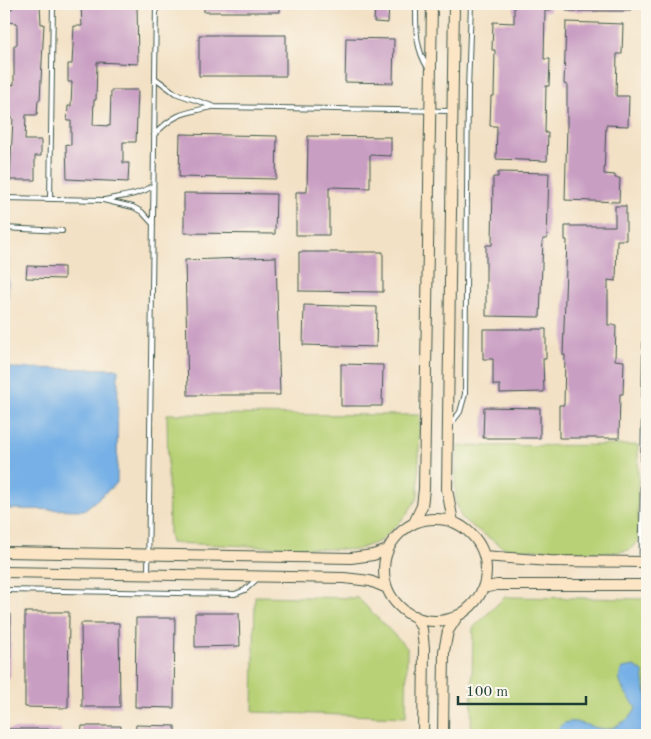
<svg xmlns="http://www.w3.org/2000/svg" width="651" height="739" font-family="'Old Standard TT',serif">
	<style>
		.green { fill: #b8d176; stroke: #6c8755 }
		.water { fill: #76b0e6; stroke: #4a768d }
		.building { fill: #c99ec3 }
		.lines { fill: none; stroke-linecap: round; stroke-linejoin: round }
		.lane-casing { stroke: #3f564a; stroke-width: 6 }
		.street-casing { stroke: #3f564a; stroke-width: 9 }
		.secondary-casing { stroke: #3f564a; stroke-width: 12 }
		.lane { stroke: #fff; stroke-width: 4 }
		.street { stroke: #fff; stroke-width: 7 }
		.secondary { stroke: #fce5c4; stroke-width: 10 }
	</style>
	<rect width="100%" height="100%" fill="#fbf7ec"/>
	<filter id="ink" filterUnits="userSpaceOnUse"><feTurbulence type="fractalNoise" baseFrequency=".02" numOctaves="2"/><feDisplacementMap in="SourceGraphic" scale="10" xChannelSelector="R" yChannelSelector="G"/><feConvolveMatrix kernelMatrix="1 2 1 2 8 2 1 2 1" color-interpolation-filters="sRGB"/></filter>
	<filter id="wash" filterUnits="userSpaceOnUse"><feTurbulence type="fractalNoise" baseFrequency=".0096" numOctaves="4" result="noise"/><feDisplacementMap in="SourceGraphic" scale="20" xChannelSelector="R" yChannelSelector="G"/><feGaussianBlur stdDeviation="1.12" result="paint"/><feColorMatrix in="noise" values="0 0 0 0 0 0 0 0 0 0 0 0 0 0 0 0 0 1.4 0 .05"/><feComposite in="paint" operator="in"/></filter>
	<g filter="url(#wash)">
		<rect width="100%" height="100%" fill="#f3e1c5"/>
		<!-- green -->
		<path class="green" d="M 167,414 L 420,415 L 418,497 L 404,518 L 380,541 L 356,550 L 171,543 L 169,533 Z
			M 638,445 L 638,542 L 629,550 L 613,553 L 504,548 L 482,533 L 462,519 L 456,503 L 455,483 L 458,446 Z
			M 255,596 L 358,598 L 407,648 L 406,717 L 253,712 Z
			M 505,597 L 647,599 L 647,735 L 471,735 L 473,628 Z"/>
		<!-- water -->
		<path class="water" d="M 4,254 L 8,254 L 8,298 L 4,298 Z
			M 4,306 L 8,306 L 8,351 L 4,351 Z
			M 4,368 L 118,369 L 117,483 L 84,510 L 4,509 Z
			M 635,666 L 643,672 L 645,690 L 647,697 L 647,735 L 556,735 C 563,708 592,731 608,729 C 613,728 618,725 623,722 C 629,719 633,715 636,708 C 630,696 612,683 623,668 Z"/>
		<g id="blocks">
			<!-- building -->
			<path class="building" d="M 12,4 L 40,4 L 41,24 L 44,24 L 40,100 L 38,100 L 37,115 L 26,115 L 25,140 L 41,140 L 41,156 L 35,156 L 35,180 L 10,180 L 13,118 L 4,118 L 4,93 L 10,92 L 10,84 L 14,85 L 14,45 L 17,45 L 17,23 L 4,22 L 4,9 L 12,9 Z
				M 81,4 L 137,4 L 138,64 L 97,62 L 96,100 L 94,100 L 93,125 L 110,126 L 111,90 L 138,90 L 136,142 L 123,142 L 123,163 L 129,163 L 128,182 L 67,179 L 66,144 L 71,145 L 71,121 L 67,121 L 68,106 L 71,106 L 72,82 L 68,82 L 68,64 L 72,64 L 74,26 L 82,26 Z
				M 204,4 L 280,4 L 280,12 L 204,12 Z
				M 375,4 L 389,4 L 388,23 L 374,22 Z
				M 514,4 L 550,4 L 550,11 L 545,11 L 544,59 L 550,59 L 549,86 L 546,86 L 545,133 L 548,133 L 547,161 L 496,159 L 497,126 L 490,126 L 491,96 L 494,96 L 495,50 L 492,50 L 493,22 L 514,23 Z
				M 567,4 L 630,4 L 630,11 L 566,11 Z
				M 566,22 L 623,24 L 622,54 L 617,54 L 616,96 L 629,96 L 628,126 L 606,125 L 604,174 L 615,175 L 615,178 L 620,178 L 619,202 L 565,200 L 567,125 L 567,85 L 564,84 Z
				M 199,35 L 286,35 L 286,76 L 199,76 Z
				M 346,38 L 394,39 L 393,83 L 345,82 Z
				M 180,134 L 277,136 L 276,179 L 179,177 Z
				M 308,136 L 391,137 L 391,156 L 370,155 L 370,188 L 329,187 L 329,235 L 296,235 L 296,192 L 307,192 Z
				M 498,172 L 549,173 L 547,239 L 543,239 L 540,317 L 486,316 L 486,245 L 492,245 L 493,177 L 498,177 Z
				M 184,193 L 276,194 L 275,234 L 184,233 Z
				M 615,206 L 626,206 L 626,240 L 617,240 L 616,281 L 608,280 L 608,325 L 616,325 L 615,360 L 624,361 L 623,394 L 620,394 L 619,438 L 559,438 L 559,405 L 564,405 L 565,355 L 563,355 L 567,240 L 565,240 L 565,226 L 615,226 Z
				M 299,252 L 383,252 L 383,292 L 299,291 Z
				M 276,257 L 280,395 L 188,395 L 185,260 Z
				M 27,266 L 64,267 L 64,279 L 26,278 Z
				M 304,305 L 377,307 L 376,347 L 303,345 Z
				M 483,329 L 546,329 L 546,359 L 543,359 L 544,392 L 500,393 L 500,385 L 493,385 L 493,359 L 483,359 Z
				M 341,364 L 383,365 L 382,406 L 341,406 Z
				M 484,407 L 540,408 L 540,438 L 483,438 Z
				M 25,612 L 69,612 L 68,708 L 25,707 Z
				M 195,613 L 239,613 L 240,646 L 195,647 Z
				M 4,614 L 11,614 L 10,678 L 4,678 Z
				M 136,618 L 175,618 L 174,708 L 135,707 Z
				M 81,623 L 119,623 L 120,707 L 82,707 Z
				M 136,725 L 175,726 L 175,735 L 135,735 Z
				M 82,726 L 121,726 L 120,735 L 81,735 Z
				M 4,729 L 61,729 L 61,735 L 4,735 Z"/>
		</g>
	</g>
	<g filter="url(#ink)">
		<use href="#blocks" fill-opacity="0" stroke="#3f564a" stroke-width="1"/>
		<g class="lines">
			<defs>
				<path id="lane" d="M 416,4 C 416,27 415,48 428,68
					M 155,78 L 175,93 L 215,107 L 451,111
					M 154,135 C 175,113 184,113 212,107
					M 4,198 L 103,200 L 133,207 L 142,212 L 152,223
					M 50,199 L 53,4
					M 105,200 C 122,196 139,195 153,186
					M 4,228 L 62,231
					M 450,425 L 460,412 L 465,394 L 468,90 L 471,4
					M 148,574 L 156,4
					M 4,590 L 235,594 L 245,590 L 258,578"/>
				<path id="street" d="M 643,562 L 647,323"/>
				<path id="secondary" d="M384 570a51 51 0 1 1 102 0a51 51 0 1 1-102 0Z
					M 453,522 L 447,489 L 454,4
					M 414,523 L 422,506 L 424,489 L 432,4
					M 4,552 L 351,558 L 373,555 L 388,550
					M 484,556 L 550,561 L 647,562
					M 4,572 L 344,578 L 370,581 L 387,588
					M 483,588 L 497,585 L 647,585
					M 415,616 L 422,629 L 424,648 L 423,735
					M 443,735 L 444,651 L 448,631 L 458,615"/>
			</defs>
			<!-- lane casing -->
			<use href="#lane" class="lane-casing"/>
			<!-- street casing -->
			<use href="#street" class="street-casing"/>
			<!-- secondary casing -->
			<use href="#secondary" class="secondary-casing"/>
			<!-- lane -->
			<use href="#lane" class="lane"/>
			<!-- street -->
			<use href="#street" class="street"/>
			<!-- secondary -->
			<use href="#secondary" class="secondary"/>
		</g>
	</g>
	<!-- margin -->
	<rect width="651" height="739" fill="none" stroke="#fbf7ec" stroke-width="20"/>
	<!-- scale -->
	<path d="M458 696v8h128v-8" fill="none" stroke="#1f3d34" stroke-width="2.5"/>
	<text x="466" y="696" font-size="15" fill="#1f3d34" stroke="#fbf7ec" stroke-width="4" paint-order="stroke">100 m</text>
</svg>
